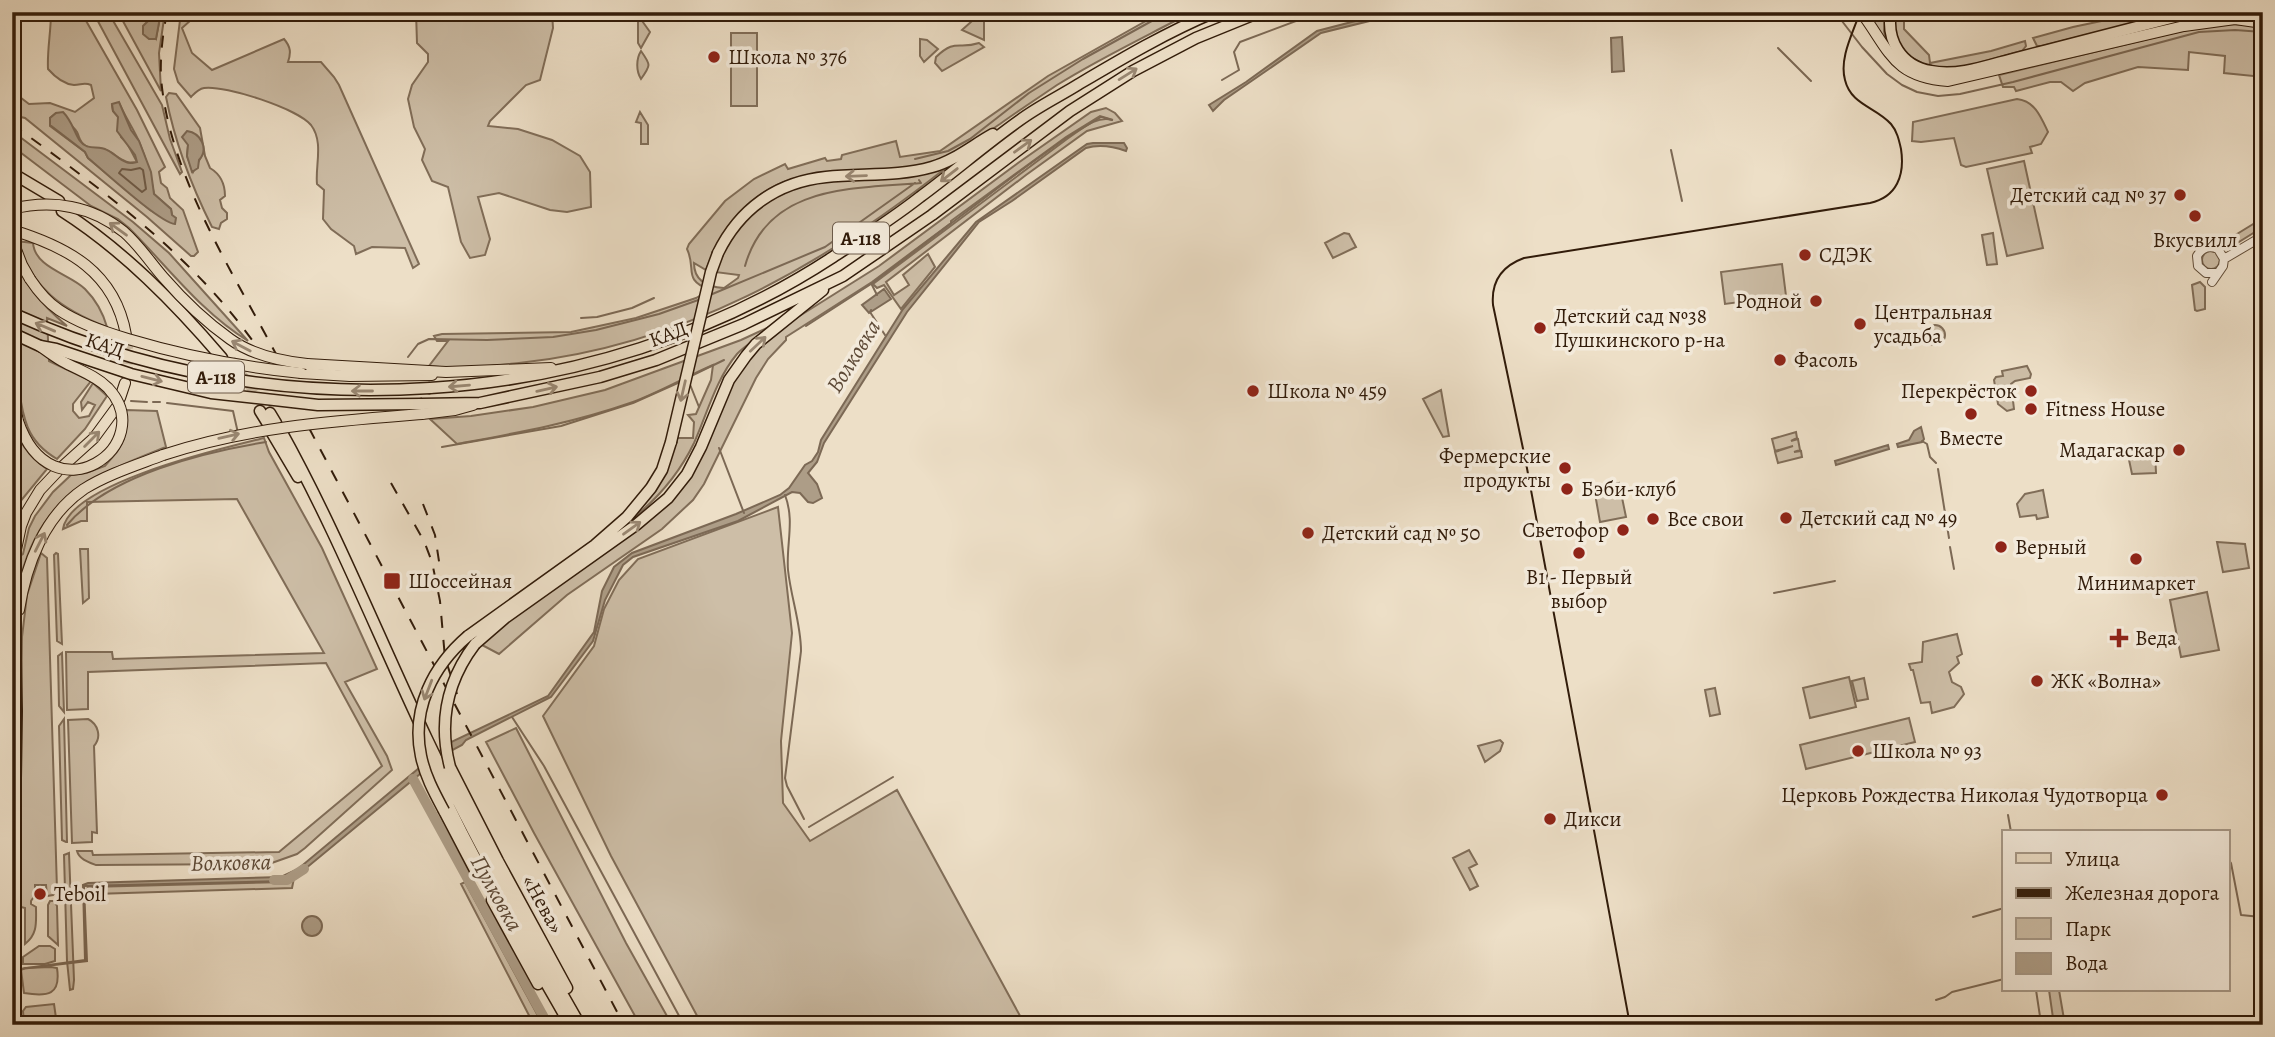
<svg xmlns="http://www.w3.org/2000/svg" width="2275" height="1037" font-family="Alegreya,serif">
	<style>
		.green { fill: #cdbea7; stroke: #806d58; stroke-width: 2; fill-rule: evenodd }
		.water { fill: #ad9d87; stroke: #7c6955; stroke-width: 2 }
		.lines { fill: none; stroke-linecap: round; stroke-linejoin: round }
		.shore { stroke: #705c48; stroke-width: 2 }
		.stream { stroke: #7c6955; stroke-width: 2 }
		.river { stroke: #ad9d87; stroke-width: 10 }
		.trunk-tunnel { stroke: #c8b8a1; stroke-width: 10; stroke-dasharray: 10 5; stroke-linecap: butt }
		.motorway-tunnel { stroke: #c8b8a1; stroke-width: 10; stroke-dasharray: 10 5; stroke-linecap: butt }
		.tertiary-casing { stroke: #614d39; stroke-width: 10 }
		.primary-casing { stroke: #321c0a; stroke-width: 12 }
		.trunk-casing { stroke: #321c0a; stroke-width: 12 }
		.motorway-casing { stroke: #321c0a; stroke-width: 13 }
		.tertiary { stroke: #f3eadb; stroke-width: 8 }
		.primary { stroke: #eddfc7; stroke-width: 10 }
		.trunk { stroke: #eddfc7; stroke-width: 10 }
		.motorway { stroke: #eddfc7; stroke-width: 10 }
		.tram { stroke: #321c0a; stroke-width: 2 }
		.rail { stroke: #321c0a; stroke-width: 2; stroke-dasharray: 12 12; stroke-linecap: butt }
		.primary-bridge-casing { stroke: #321c0a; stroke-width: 12; stroke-linecap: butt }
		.trunk-bridge-casing { stroke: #321c0a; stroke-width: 12; stroke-linecap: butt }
		.motorway-bridge-casing { stroke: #321c0a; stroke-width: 13; stroke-linecap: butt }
		.primary-bridge { stroke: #eddfc7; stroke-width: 10 }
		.trunk-bridge { stroke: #eddfc7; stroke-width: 10 }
		.motorway-bridge { stroke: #eddfc7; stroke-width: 10 }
		.oneway { stroke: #998772 }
		.poi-dot { fill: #8f2418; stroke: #f3eadb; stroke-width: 2.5 }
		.labels { text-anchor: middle; stroke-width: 7; stroke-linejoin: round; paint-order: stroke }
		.shield { fill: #f3eadb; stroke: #6c5a49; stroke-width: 2 }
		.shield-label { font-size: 19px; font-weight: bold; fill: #321c0a }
		.poi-label { font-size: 21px; fill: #321c0a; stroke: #f3eadb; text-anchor: start }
		.street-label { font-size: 21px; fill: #321c0a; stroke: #f3eadb }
		.water-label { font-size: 23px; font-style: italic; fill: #5d4936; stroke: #f3eadb }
	</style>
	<rect width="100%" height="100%" fill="#eddfc7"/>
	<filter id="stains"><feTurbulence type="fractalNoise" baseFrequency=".00286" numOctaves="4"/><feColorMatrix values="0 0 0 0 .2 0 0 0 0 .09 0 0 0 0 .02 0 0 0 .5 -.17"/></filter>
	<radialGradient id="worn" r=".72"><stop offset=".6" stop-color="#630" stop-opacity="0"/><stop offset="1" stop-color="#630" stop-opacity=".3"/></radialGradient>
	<!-- green -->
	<path class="green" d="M 51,12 L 81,12 L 137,110 L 165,167 L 159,172 L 161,183 L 167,188 L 170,198 L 183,210 L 198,252 L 194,256 L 191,256 L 147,217 L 25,118 L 12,115 L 12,91 L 29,104 L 50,103 L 75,112 L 94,98 L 91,85 C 84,82 81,85 74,85 C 63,84 55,77 48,69 C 47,50 51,32 51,12 ZM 119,103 C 125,117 135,131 140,144 C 147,161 151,177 154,194 L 171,209 L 172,215 L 157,214 L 150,210 L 88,158 L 85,152 L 50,126 L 50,118 L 56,113 C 62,119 73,125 77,132 C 80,138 79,142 86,146 C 93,150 101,147 108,151 C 118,156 125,165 137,162 L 127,143 L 121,137 L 118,116 L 113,111 L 112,105 Z
		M 93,12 L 108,12 L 162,105 L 170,139 L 182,172 L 180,174 Z
		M 118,12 L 153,12 L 153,15 L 149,21 L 156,38 L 161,12 L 165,12 L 159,53 L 161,91 Z
		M 181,12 L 193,12 L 191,20 L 182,28 L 192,53 L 212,70 L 284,39 C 291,47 291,53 288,62 L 321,62 L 334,77 L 339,85 L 419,264 L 413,268 L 405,248 L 372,247 L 356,254 L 354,246 L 331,229 L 323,219 L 324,190 L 317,184 C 315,166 324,142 311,125 C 298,109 226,85 204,88 C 198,89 194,94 191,97 L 178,82 L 174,69 Z
		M 416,12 L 552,12 L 553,28 L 540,80 L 526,85 L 490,121 L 488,126 L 518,129 L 552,140 L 580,156 L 590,172 L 591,207 L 567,212 L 550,210 L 499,193 L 478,197 L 490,239 L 485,255 L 470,258 L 461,242 L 448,187 L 432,181 L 422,160 L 425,149 L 414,127 L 408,99 L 412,85 L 428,62 L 428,54 L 417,43 Z
		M 982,12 L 984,12 L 984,40 L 962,30 Z
		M 1162,12 L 1192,12 C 1147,36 1100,58 1057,85 C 1038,98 1018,111 1000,124 C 981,137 963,152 941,160 C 888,179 826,160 775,186 C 738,205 721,232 706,270 L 694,263 C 694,281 708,287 724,288 L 738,278 L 739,275 L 715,272 L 721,253 L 749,213 L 792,186 L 947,167 C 821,267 682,346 519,363 C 491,366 458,370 429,366 L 448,341 L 437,341 L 434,336 L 442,334 L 571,332 L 636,318 L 696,298 L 710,290 C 682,279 697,270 687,249 L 689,244 L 725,201 L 754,179 L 785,164 L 788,169 L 825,158 L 827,161 L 841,159 L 842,155 L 896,141 L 900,157 L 940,151 L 1048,76 Z
		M 1863,12 L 1886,12 L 1884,31 L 1887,45 Z
		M 1894,12 L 1917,12 L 1915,15 L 1904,18 L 1904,29 L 1929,55 L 1930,63 L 1991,51 L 2025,41 L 2026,46 L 2022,51 L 1964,67 L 1933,69 L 1906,55 L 1895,35 Z
		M 2144,12 L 2178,12 L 2042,46 L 2037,46 L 2033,38 L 2073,27 Z
		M 2196,12 L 2263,12 L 2263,18 C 2235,10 2208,15 2180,21 Z
		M 640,18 L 650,32 L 641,48 L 638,43 L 638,20 Z
		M 2231,24 L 2249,25 L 2263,28 L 2263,77 L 2224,73 L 2225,56 L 2189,52 L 2188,70 L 2138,67 L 2085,83 L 2073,91 L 2061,82 L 2050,82 L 2016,91 L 2014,87 L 2003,87 L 1999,75 L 2173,33 L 2211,25 Z
		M 731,33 L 757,33 L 757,106 L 731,106 Z
		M 920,39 L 927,40 L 938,49 L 924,62 L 920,56 Z
		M 979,43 L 984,47 L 942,71 L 935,63 L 936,57 C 956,38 958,50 979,43 Z
		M 641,51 C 651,65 651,65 641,79 C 636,71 636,59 641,51 Z
		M 169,93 L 176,94 L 200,128 L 205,156 L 210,168 C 220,174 225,184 225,196 L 220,200 L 222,208 L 227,213 L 227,219 L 221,223 L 219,229 L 212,227 C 191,185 175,143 166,97 ZM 202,141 L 204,151 L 193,172 L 187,156 L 188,145 Z
		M 2017,99 C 2035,101 2041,117 2048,132 L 2041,144 L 2030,147 L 2032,153 L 1966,167 L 1961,165 L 1954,138 L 1921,142 L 1912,141 L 1913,122 Z
		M 1106,108 L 1115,113 L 1122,121 L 1087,131 L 1026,175 L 886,282 L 894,295 L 909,285 L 903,275 L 928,254 L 935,267 L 901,309 L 884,285 L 877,288 L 873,284 L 1067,139 C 1082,129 1096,115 1113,120 L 1100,116 L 1066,137 L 951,221 L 951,223 L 872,282 L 786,337 L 786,340 L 768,359 L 756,378 L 704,484 L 693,500 L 662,529 L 567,595 L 499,654 L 482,645 L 481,642 L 683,487 L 732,383 L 755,351 L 782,327 L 879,266 L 1018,163 L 1091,112 Z
		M 640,112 L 648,125 L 648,144 L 641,144 L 641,123 L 636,122 Z
		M 16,134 L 133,222 L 169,253 L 248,341 C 201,312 168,267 129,228 L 118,219 L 91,206 L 12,146 L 12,139 Z
		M 2024,161 L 2043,248 L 2007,256 L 1987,169 Z
		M 2263,218 L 2263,227 L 2234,245 L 2226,245 L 2224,242 Z
		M 1344,233 L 1349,234 L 1356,247 L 1333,258 L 1325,243 Z
		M 1993,233 L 1997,264 L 1987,265 L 1982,235 Z
		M 16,241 L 33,243 C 35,268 70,274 85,289 C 95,299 103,313 107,327 C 60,309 34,289 16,241 Z
		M 12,251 C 23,284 41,304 67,326 L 47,318 L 49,361 L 91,381 L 73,404 L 73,411 L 79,418 L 89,416 L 95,405 L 88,402 L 82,410 L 81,402 L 93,383 L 107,396 L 85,429 L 57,459 C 45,452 34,442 28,428 C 16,398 19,364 17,332 C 16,305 12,278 12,251 Z
		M2202 260a9 9 0 1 1 18 0a9 9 0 1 1-18 0Z
		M 1782,264 L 1786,296 L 1725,304 L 1721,272 Z
		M 2200,282 L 2205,287 L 2205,309 L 2197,311 L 2195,310 L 2192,285 Z
		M1925 335a10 10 0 1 1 20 0a10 10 0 1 1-20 0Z
		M 769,327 C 762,337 746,344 737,354 C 716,379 707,414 694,443 C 680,472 662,494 637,515 L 636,513 L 677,438 L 693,438 L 694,422 L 688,415 L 696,414 L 711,380 L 713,365 C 685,377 658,393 630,403 C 573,423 516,433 457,444 L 430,419 L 471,416 L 533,407 L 605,390 L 741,340 Z
		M 2027,366 L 2031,374 L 2030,378 L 2015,381 L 2011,384 L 2014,409 L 2007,411 L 1998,404 L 1994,380 L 1996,377 L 2003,376 L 2002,371 Z
		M 1441,390 L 1449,436 L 1443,437 L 1423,399 Z
		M 126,410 L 157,411 L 166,447 C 94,476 43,493 21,576 L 18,578 L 19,557 L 23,554 L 29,528 L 35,516 L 53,492 L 71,475 L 86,473 L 105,466 L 117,452 L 124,439 Z
		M 12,419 C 18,441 28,456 47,469 L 19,503 L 12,522 Z
		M 1796,432 L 1797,438 L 1791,441 L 1798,439 L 1800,450 L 1794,452 L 1801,451 L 1802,457 L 1778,463 L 1775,452 L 1793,446 L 1775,451 L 1772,439 Z
		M 264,438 L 269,452 L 322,548 L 377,669 L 345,682 L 387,756 L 392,770 L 305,848 L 297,854 L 269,864 L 96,865 C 88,862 79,859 77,851 L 92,851 L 93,855 L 279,852 L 382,766 L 326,663 L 88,672 L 88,709 L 67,710 L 66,652 L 112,652 L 113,659 L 324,653 L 237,499 L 87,502 L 87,521 L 81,521 L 63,529 C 70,483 224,448 264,438 Z
		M 2155,451 L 2156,473 L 2132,474 L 2128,455 Z
		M 1619,483 L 1626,517 L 1600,522 L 1594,488 Z
		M 2043,490 L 2048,517 L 2037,519 L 2036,515 L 2020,517 L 2017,504 L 2025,494 Z
		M 778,507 L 792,633 L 781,741 L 783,803 L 810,841 L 897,790 L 1025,1025 L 702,1025 L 611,856 L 543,716 L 594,646 L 604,609 L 619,580 L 638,559 Z
		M 2217,542 L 2245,544 L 2249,568 L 2223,572 Z
		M 80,549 L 88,549 L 89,598 L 83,603 Z
		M 41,553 L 47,558 L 57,890 L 53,895 L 47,896 L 46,885 L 35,885 L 35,895 L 31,901 L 31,904 L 36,907 C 36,922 38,934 25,944 L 25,908 L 21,907 L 19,893 L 22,637 L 27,595 Z
		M 56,553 L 58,554 L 62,644 L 57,641 L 54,555 Z
		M 2207,592 L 2219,650 L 2181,657 L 2170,600 Z
		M 1957,634 L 1962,654 L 1957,657 L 1959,663 L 1949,672 L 1952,682 L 1961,687 L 1964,694 L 1954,707 L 1932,713 L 1930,702 L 1921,703 L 1913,670 L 1911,670 L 1909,664 L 1922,662 L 1923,642 Z
		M 62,653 L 64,712 L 59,706 L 58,656 Z
		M 1849,677 L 1856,707 L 1810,718 L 1803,688 Z
		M 1864,678 L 1868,699 L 1857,701 L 1852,681 Z
		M 1715,688 L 1720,714 L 1710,716 L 1705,690 Z
		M 1909,718 L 1915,742 L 1806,769 L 1800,745 Z
		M 64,719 L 67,842 L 66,842 L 62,840 L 59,726 Z
		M 88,719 C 98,724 102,737 94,746 L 97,833 L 92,832 L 92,842 L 72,843 L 68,720 Z
		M 516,728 L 626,943 L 672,1025 L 640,1025 L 534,833 L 486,742 Z
		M 1500,740 L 1503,743 L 1500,751 L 1485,762 L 1478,746 Z
		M 1469,850 L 1477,864 L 1469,868 L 1478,886 L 1470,890 L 1453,858 Z
		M 69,853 L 74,980 L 73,989 L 70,990 L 67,961 L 64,855 Z
		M 294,878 L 292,888 L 94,894 L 94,900 L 82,900 L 88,887 L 286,882 Z
		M 465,882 L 543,1025 L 534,1025 L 461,884 Z
		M 50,901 L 54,901 L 57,906 L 58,945 L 48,936 L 48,905 Z
		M 39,946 L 50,946 L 55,949 L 55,961 L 45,964 L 23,964 L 23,957 Z
		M 51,967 L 57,968 C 61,995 48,997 24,993 L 21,970 L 25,968 Z
		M 2049,990 L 2059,990 L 2065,1025 L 2054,1025 Z
		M 54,1004 L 57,1025 L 24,1025 L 23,1011 L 26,1007 Z"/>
	<!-- water -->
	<path class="water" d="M 153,12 L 161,12 L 156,39 L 149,39 L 143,34 L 143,26 L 153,16 Z
		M 1390,12 L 1406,12 L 1321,33 L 1224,100 L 1213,111 L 1209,105 L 1246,82 L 1317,31 Z
		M 1622,37 L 1624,71 L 1612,72 L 1611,38 Z
		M 119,102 L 131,130 L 139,141 L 151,172 L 154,194 L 171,209 L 172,215 L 176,218 L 175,224 C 160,223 104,171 88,158 L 85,152 L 50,125 L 50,118 L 56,113 L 63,112 C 72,121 74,132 80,141 C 87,151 98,145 107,150 C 114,153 119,160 126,162 C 130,164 132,163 137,162 L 135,155 L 117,131 L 118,117 L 113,111 L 112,104 Z
		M 187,131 C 201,133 209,149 199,160 L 198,168 L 192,172 L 187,156 L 188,145 L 182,137 Z
		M 1093,143 L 1124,143 L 1127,148 L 1126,151 C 1112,146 1100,144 1086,148 L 1012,201 L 979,222 L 907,312 L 824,443 L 817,462 L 808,473 L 817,484 L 822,498 L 813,503 L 808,502 L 800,493 L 792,492 L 738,521 L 633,557 L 623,565 L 605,600 L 593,641 L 551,697 L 466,740 L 462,745 L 443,755 L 299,874 L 284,881 L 84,886 L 87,961 L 12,970 L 85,960 L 83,885 L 88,883 L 281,877 L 298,869 L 449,743 L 548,696 L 594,632 L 602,591 L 614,567 L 632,553 L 736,514 L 780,495 L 789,488 L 805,465 L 812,461 L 818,452 L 821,440 L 903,309 L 976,222 L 1087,144 Z
		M 884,289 L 891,299 L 869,313 L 862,305 Z
		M 1921,427 L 1924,439 L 1922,442 L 1898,447 L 1897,444 L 1909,440 L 1914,431 Z
		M 1888,445 L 1889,449 L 1836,465 L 1835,461 Z
		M302 926a10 10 0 1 1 20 0a10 10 0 1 1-20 0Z"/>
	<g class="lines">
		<!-- shore -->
		<path class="shore" d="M 140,168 L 143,170 L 146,189 L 142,192 L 119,173 L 122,169 L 131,170 Z"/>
		<!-- stream -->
		<path class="stream" d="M 1835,12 L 1862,47 L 1887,74 L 1902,85 L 1917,92 L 1938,96 L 1960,94 L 2013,82 L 2199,32 L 2235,30 L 2263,32
			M 1778,48 L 1811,81
			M 1222,80 L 1239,70 L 1234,52 L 1240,42 L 1320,12
			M 1671,150 L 1682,201
			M 915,159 L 948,151 L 970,139 L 1029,93 L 1083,59 L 1168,12
			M 745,266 C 768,184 853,189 921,183 L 919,180
			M 872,285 L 877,295
			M 710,295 L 825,247 L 915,183
			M 871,310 L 870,312 L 885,335
			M 581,318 L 597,317 L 632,308 L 654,298
			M 806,326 L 871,284 L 1023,169 L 1066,138 L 1101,117 L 1112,120
			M 408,357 L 418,344 L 429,339 L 487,340 L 553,337 L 596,330 L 659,314 L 701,299
			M 691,376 L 724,360
			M 689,382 L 699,407
			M 131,401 L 147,402
			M 153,402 L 160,402
			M 167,403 L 233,411 L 238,433
			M 1922,441 L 1927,444 L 1930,457 L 1936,463
			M 442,447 L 561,426 L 633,403 L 680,382
			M 719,448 L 744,513
			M 1938,469 L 1949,538
			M 785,495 C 795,521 786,544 788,570 C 791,598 801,624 801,651 L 785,778 L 787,786 L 804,819
			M 67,525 C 109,475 204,452 266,442
			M 1950,547 L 1954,569
			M 1774,593 L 1835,581
			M 512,717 L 544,766 L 684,1025
			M 2008,815 L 2011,832
			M 809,827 L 893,777
			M 2228,859 L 2231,863 L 2241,915 L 2261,917
			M 1973,917 L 2004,908
			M 2036,990 L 2041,1023
			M 1936,1000 L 1945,997 L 1952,992 L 2004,979"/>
		<!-- river -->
		<path class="river" d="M 413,779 L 548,1025
			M 274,880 L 287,880 L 304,869"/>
		<!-- trunk-tunnel -->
		<path class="trunk-tunnel" d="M 126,379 L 129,354 L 126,335"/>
		<!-- motorway-tunnel -->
		<path class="motorway-tunnel" d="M 231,360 L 270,413"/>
		<defs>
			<path id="tertiary" d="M 2224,259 L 2263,236
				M 2212,282 L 2223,266 L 2224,259 L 2218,249 C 2209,245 2202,247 2197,256 L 2198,266 L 2206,273 L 2216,273"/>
			<path id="primary" d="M 12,239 L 22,265 L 30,279
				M 301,373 L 350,376 L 432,375
				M 12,394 L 18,421"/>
			<path id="trunk" d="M 1861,12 C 1890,51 1893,77 1948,81 L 2184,26 L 2235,19 L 2263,23
				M 12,230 C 68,247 115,272 126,335
				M 307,364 L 446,372 L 551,368
				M 120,398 L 125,383
				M 422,414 L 455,410 L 473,405
				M 63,466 L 94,438 L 116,408
				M 19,610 C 26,565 44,516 84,489 C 108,474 137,465 163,455
				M 12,794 L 16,779 L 17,711 L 14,559 L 21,526 L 26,513 L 40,490 L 57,472
				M 12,901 L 16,1025"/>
			<path id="motorway" d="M 1891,12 C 1886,40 1901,66 1931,71 C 1960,77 1991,64 2020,57 C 2072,44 2124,30 2175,17 L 2186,12
				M 12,173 L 59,201
				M 62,211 C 123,250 175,303 222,358
				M 718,253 C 739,210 776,182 826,177 C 861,173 897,177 932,167 C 954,161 973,145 993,134
				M 12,333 L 40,346
				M 430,388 C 572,379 714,335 833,257 C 862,238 892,219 920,197 C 954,172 986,144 1020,120 C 1039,106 1060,96 1079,84 C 1123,58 1167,32 1215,12
				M 422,404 L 480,403 L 600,377 L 656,360 L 744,324 L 843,276 L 932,215 L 1070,111 L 1133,71 L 1196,38 L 1260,12
				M 260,411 L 268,424
				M 270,413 L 276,423
				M 281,431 C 336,530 378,636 427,739 C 473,836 526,931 580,1025
				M 272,433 L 298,477
				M 468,636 L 595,545 L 627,517 L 651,488 L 662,470 L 671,442
				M 475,644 L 505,618 L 636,525 L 668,498 L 687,474 L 701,447 L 729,380 L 746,356 L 756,344 L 823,290
				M 421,743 C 460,841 518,933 570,1025
				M 450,767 L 498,861 L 567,988
				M 444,811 L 477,874
				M 492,900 L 538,984"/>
		</defs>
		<!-- tertiary casing -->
		<use href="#tertiary" class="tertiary-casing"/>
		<!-- primary casing -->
		<use href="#primary" class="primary-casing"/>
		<!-- trunk casing -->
		<use href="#trunk" class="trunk-casing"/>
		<!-- motorway casing -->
		<use href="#motorway" class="motorway-casing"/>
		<!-- tertiary -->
		<use href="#tertiary" class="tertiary"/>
		<!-- primary -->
		<use href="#primary" class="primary"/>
		<!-- trunk -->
		<use href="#trunk" class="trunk"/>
		<!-- motorway -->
		<use href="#motorway" class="motorway"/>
		<!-- tram -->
		<path class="tram" d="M 1630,1025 L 1526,463 L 1493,305 C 1491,282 1502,266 1524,258 L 1870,203 C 1897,197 1905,175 1901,149 C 1899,140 1897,131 1891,124 C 1876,107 1851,105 1845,80 C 1839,58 1853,33 1860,12"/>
		<!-- rail -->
		<path class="rail" d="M 167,12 C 163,33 160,55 161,77 C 168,172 232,271 276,354
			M 12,124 C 102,190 193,255 257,347
			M 309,428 L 624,1025
			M 391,483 L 424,541 L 432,562 L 440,601 L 445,658 L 457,694
			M 423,504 L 435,535 L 440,568"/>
		<defs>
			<path id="primary-bridge" d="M 30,279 C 38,291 47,302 59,310 C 80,324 104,332 128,339 C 185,356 242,367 301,373
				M 18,421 C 52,521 161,445 108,388 C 95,375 78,370 62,361 C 55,357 47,351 40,346"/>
			<path id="trunk-bridge" d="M 12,209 C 52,199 92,206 124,232 C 139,245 150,262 163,277 C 183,300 206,322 230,339 C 252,355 280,361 307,364
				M 163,455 C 248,427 334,421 422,414"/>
			<path id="motorway-bridge" d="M 12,313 C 144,373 286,397 430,388
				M 40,346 L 56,349 L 131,374 L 211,393 L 318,405 L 422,404
				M 671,442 L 711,272 L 718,253
				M 450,767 C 438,721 447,681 475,644
				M 444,811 C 435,794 425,776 421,756 C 411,709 433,666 468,636"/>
		</defs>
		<!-- primary-bridge casing -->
		<use href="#primary-bridge" class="primary-bridge-casing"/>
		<!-- trunk-bridge casing -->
		<use href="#trunk-bridge" class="trunk-bridge-casing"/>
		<!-- motorway-bridge casing -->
		<use href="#motorway-bridge" class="motorway-bridge-casing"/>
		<!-- primary-bridge -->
		<use href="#primary-bridge" class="primary-bridge"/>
		<!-- trunk-bridge -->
		<use href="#trunk-bridge" class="trunk-bridge"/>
		<!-- motorway-bridge -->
		<use href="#motorway-bridge" class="motorway-bridge"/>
	</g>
	<!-- one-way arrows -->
	<defs><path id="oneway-shaft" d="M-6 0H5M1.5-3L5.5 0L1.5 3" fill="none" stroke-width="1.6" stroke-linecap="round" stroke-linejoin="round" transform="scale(1.75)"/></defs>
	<g class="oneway">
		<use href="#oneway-shaft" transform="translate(1128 74) rotate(-32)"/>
		<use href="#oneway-shaft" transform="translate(1023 146) rotate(-36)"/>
		<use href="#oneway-shaft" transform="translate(949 175) rotate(142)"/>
		<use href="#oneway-shaft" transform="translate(856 176) rotate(178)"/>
		<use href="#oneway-shaft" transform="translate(118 229) rotate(-144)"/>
		<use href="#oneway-shaft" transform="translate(45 327) rotate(-157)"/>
		<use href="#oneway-shaft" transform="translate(758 344) rotate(-43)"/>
		<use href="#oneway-shaft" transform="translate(241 346) rotate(-152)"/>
		<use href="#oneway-shaft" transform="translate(152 379) rotate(14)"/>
		<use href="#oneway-shaft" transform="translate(459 386) rotate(175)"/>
		<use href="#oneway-shaft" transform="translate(547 389) rotate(-13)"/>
		<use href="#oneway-shaft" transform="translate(362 391) rotate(180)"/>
		<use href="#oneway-shaft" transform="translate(683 391) rotate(103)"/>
		<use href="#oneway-shaft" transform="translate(229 436) rotate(-13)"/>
		<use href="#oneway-shaft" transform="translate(92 439) rotate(-45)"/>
		<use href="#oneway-shaft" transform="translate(632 528) rotate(-36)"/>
		<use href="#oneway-shaft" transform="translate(40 542) rotate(-63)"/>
		<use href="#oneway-shaft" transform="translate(428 690) rotate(111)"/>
	</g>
	<!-- markers -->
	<g class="poi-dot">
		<circle cx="714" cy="57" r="7"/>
		<circle cx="2180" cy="195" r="7"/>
		<circle cx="2195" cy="216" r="7"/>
		<circle cx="1805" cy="255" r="7"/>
		<circle cx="1816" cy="301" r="7"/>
		<circle cx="1860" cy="324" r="7"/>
		<circle cx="1540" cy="328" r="7"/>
		<circle cx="1780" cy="360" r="7"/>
		<circle cx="1253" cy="391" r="7"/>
		<circle cx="2031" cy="391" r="7"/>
		<circle cx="2031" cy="409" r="7"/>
		<circle cx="1971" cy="414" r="7"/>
		<circle cx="2179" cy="450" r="7"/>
		<circle cx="1565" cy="468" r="7"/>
		<circle cx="1567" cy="489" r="7"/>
		<circle cx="1786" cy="518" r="7"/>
		<circle cx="1653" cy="519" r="7"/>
		<circle cx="1623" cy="530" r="7"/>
		<circle cx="1308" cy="533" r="7"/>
		<circle cx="2001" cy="547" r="7"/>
		<circle cx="1579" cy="553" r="7"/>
		<circle cx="2136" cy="559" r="7"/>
		<rect x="383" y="572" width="18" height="18" rx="3.5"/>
		<path d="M2115.5 627.5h7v7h7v7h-7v7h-7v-7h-7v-7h7z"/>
		<circle cx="2037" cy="681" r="7"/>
		<circle cx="1858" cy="751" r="7"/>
		<circle cx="2162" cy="795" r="7"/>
		<circle cx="1550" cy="819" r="7"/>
		<circle cx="40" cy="894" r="7"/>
	</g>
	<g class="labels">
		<!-- shield labels -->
		<g class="shield">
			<rect x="833" y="222.5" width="56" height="31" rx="5"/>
			<rect x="188" y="361.5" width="56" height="31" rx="5"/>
		</g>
		<g class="shield-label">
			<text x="861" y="245">А-118</text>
			<text x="216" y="384">А-118</text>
		</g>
		<!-- poi labels -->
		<g class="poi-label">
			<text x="728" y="64">Школа № 376</text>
			<text x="2166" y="202" text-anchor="end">Детский сад № 37</text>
			<text x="2195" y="247" text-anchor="middle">Вкусвилл</text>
			<text x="1819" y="262">СДЭК</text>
			<text x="1802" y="308" text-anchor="end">Родной</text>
			<text x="1874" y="319">Центральная<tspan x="1874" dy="24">усадьба</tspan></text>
			<text x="1554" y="323">Детский сад №38<tspan x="1554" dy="24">Пушкинского р-на</tspan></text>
			<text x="1794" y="367">Фасоль</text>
			<text x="1267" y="398">Школа № 459</text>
			<text x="2017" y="398" text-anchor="end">Перекрёсток</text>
			<text x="2045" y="416">Fitness House</text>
			<text x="1971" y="445" text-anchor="middle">Вместе</text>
			<text x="2165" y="457" text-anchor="end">Мадагаскар</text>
			<text x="1551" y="463" text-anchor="end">Фермерские<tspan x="1551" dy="24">продукты</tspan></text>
			<text x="1581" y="496">Бэби-клуб</text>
			<text x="1800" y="525">Детский сад № 49</text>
			<text x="1667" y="526">Все свои</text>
			<text x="1609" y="537" text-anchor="end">Светофор</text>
			<text x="1322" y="540">Детский сад № 50</text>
			<text x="2015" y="554">Верный</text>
			<text x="1579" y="584" text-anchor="middle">В1 - Первый<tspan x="1579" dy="24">выбор</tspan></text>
			<text x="408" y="588">Шоссейная</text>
			<text x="2136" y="590" text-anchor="middle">Минимаркет</text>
			<text x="2135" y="645">Веда</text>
			<text x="2051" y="688">ЖК «Волна»</text>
			<text x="1872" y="758">Школа № 93</text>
			<text x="2148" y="802" text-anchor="end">Церковь Рождества Николая Чудотворца</text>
			<text x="1564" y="826">Дикси</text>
			<text x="54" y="901">Teboil</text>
		</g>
		<!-- street labels -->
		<g class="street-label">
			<text transform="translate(668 334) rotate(-21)" y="7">КАД</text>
			<text transform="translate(105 345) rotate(18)" y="7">КАД</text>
			<text transform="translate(543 904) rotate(61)" y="7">«Нева»</text>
		</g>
		<!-- water labels -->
		<g class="water-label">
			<text transform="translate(853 356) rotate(-58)" y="8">Волковка</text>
			<text transform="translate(231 862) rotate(-1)" y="8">Волковка</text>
			<text transform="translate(497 893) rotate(61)" y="8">Пулковка</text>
		</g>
	</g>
	<!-- margin -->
	<rect width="2275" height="1037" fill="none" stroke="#eddfc7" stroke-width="42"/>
	<rect x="14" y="14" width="2247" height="1009" fill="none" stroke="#321c0a" stroke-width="3.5"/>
	<rect x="21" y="21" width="2233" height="995" fill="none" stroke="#321c0a" stroke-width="2"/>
	<!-- legend -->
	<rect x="2002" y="830" width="228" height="161" fill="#f3eadb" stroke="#a69887" stroke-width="2"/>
	<rect x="2016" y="853" width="35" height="10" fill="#eddfc7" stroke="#a69887" stroke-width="2"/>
	<text x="2065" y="866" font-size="21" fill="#321c0a">Улица</text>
	<rect x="2016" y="888" width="35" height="10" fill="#321c0a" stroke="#a69887" stroke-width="2"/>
	<text x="2065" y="900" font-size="21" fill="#321c0a">Железная дорога</text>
	<rect x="2016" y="918" width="35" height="21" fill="#cdbea7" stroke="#a69887" stroke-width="2"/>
	<text x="2065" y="936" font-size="21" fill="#321c0a">Парк</text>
	<rect x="2016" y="953" width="35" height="21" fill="#ad9d87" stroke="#a69887" stroke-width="2"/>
	<text x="2065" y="970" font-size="21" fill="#321c0a">Вода</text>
	<rect width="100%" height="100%" filter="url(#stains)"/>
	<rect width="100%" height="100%" fill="url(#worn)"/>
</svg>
